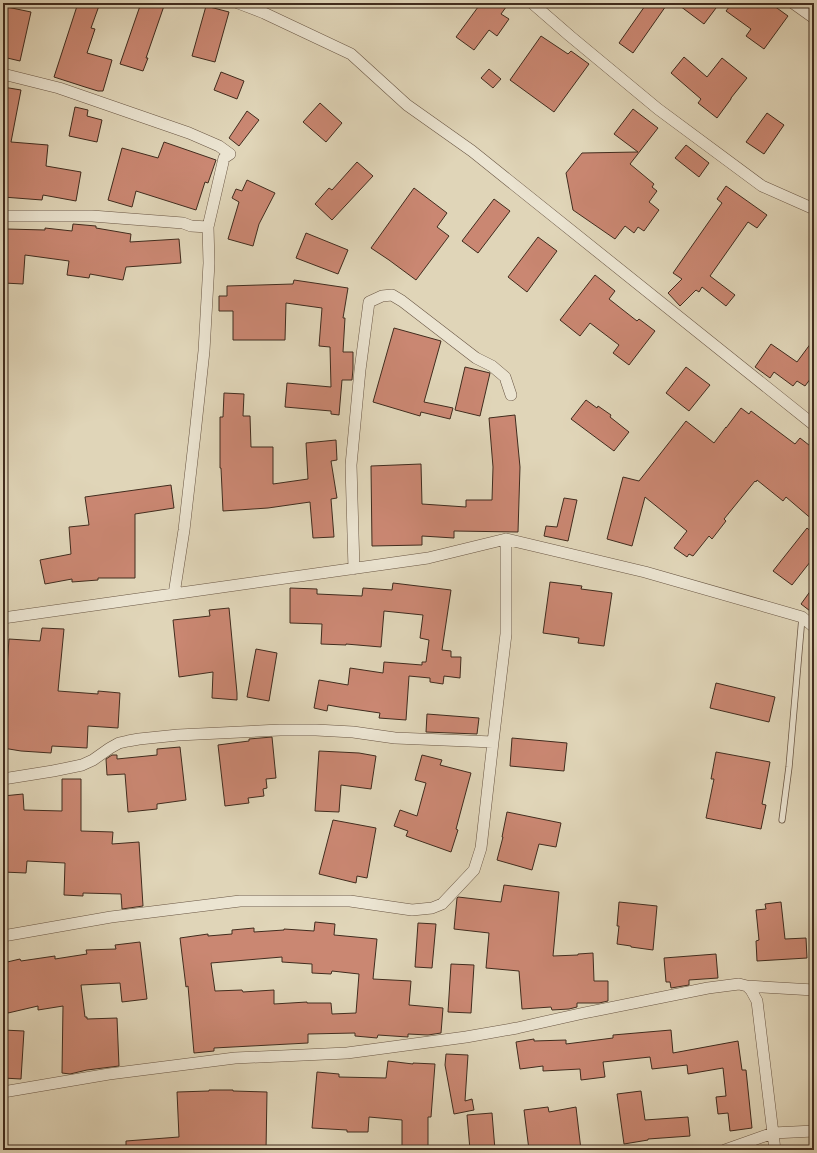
<svg xmlns="http://www.w3.org/2000/svg" width="817" height="1153" font-family="'Sorts Mill Goudy',serif">
	<style>
		.building { fill: #ca8772; stroke: #412c1e; fill-rule: evenodd }
		.lines { fill: none; stroke-linecap: round; stroke-linejoin: round }
		.service-casing { stroke: #695644; stroke-width: 7 }
		.minor-casing { stroke: #695644; stroke-width: 12 }
		.service { stroke: #ebe4d1; stroke-width: 5.5 }
		.minor { stroke: #ebe4d1; stroke-width: 11 }
	</style>
	<rect width="100%" height="100%" fill="#e0d5b8"/>
	<filter id="stains"><feTurbulence type="fractalNoise" baseFrequency=".005" numOctaves="4"/><feColorMatrix values="0 0 0 0 .2 0 0 0 0 .09 0 0 0 0 .02 0 0 0 .5 -.17"/></filter>
	<radialGradient id="worn" r=".72"><stop offset=".6" stop-color="#630" stop-opacity="0"/><stop offset="1" stop-color="#630" stop-opacity=".3"/></radialGradient>
	<!-- building -->
	<path class="building" d="M 78,3 L 100,3 L 91,28 L 95,29 L 87,53 L 112,60 L 103,91 L 98,91 L 85,87 L 54,77 Z
		M 141,3 L 165,3 L 146,58 L 148,58 L 143,71 L 120,64 Z
		M 481,3 L 509,3 L 501,14 L 509,19 L 497,36 L 489,30 L 474,50 L 456,37 Z
		M 647,3 L 668,3 L 633,53 L 619,43 Z
		M 676,3 L 710,3 L 716,8 L 704,24 Z
		M 732,3 L 770,3 L 788,16 L 764,49 L 746,36 L 751,29 L 726,11 Z
		M 206,6 L 229,12 L 215,62 L 192,56 Z
		M 7,7 L 31,12 L 20,61 L 3,57 L 3,25 Z
		M 541,36 L 568,54 L 571,51 L 589,64 L 554,112 L 510,80 Z
		M 684,57 L 707,77 L 722,58 L 747,78 L 731,98 L 731,99 L 717,118 L 698,103 L 701,99 L 671,73 Z
		M 489,69 L 501,79 L 493,88 L 481,78 Z
		M 221,72 L 244,81 L 237,99 L 214,90 Z
		M 3,87 L 21,90 L 11,142 L 48,145 L 46,166 L 81,172 L 76,201 L 43,195 L 42,200 L 3,197 Z
		M 320,103 L 342,123 L 326,142 L 303,122 Z
		M 75,107 L 88,110 L 87,116 L 102,120 L 97,142 L 69,136 Z
		M 633,109 L 658,128 L 630,164 L 654,184 L 652,187 L 657,191 L 649,202 L 659,210 L 644,231 L 638,227 L 634,233 L 625,226 L 615,239 L 573,210 L 566,173 L 582,153 L 638,152 L 614,134 Z
		M 247,111 L 259,120 L 239,146 L 229,138 Z
		M 767,113 L 784,125 L 764,154 L 746,142 Z
		M 164,142 L 216,160 L 208,183 L 205,182 L 196,210 L 136,191 L 132,207 L 108,200 L 122,148 L 158,158 Z
		M 686,145 L 709,163 L 699,177 L 675,158 Z
		M 357,162 L 373,176 L 332,220 L 315,204 L 329,188 L 332,190 Z
		M 247,180 L 275,193 L 259,224 L 253,246 L 228,239 L 239,202 L 232,198 L 236,189 L 242,191 Z
		M 726,186 L 767,215 L 757,228 L 748,222 L 710,276 L 735,295 L 726,306 L 702,287 L 699,292 L 696,290 L 680,306 L 668,293 L 682,279 L 673,273 L 722,203 L 717,199 Z
		M 414,188 L 447,213 L 437,227 L 449,236 L 416,280 L 389,260 L 371,248 Z
		M 494,199 L 510,211 L 478,253 L 462,241 Z
		M 73,224 L 96,226 L 96,228 L 131,234 L 130,242 L 179,239 L 181,263 L 126,267 L 123,280 L 90,274 L 89,278 L 67,275 L 69,261 L 25,255 L 23,284 L 4,283 L 7,229 L 45,230 L 45,228 L 72,231 Z
		M 306,233 L 348,250 L 338,274 L 296,258 Z
		M 538,237 L 557,251 L 527,292 L 508,277 Z
		M 595,275 L 615,291 L 609,299 L 637,321 L 639,319 L 655,331 L 629,365 L 613,353 L 619,345 L 590,323 L 580,336 L 560,320 Z
		M 294,280 L 348,288 L 343,318 L 345,318 L 343,352 L 353,352 L 353,369 L 352,380 L 342,380 L 339,415 L 331,414 L 331,411 L 285,407 L 287,383 L 331,387 L 330,347 L 319,346 L 322,308 L 286,303 L 285,340 L 233,340 L 233,311 L 219,311 L 219,296 L 227,296 L 227,286 L 293,284 Z
		M 394,328 L 441,341 L 424,402 L 453,408 L 450,419 L 421,412 L 420,416 L 373,402 Z
		M 814,339 L 814,374 L 805,386 L 797,381 L 793,386 L 774,372 L 770,378 L 755,367 L 771,344 L 797,362 Z
		M 465,367 L 490,373 L 480,416 L 455,410 Z
		M 686,367 L 710,385 L 689,411 L 666,393 Z
		M 224,393 L 244,394 L 243,416 L 250,416 L 251,447 L 273,447 L 273,484 L 308,479 L 306,443 L 336,440 L 337,460 L 331,461 L 337,498 L 331,499 L 334,537 L 313,538 L 310,502 L 268,508 L 223,511 L 221,468 L 220,468 L 220,417 L 223,417 Z
		M 586,400 L 597,408 L 598,406 L 611,415 L 610,417 L 629,432 L 614,451 L 571,419 Z
		M 741,408 L 749,414 L 751,411 L 795,444 L 800,438 L 814,449 L 814,521 L 786,497 L 783,501 L 757,480 L 756,482 L 755,481 L 724,519 L 726,521 L 712,539 L 709,536 L 693,556 L 689,554 L 687,557 L 674,548 L 687,531 L 645,497 L 632,546 L 607,539 L 623,477 L 639,481 L 686,421 L 714,443 L 726,427 L 726,428 Z
		M 515,415 L 520,467 L 518,532 L 454,531 L 454,538 L 422,536 L 422,545 L 372,546 L 371,466 L 421,464 L 422,504 L 466,507 L 466,500 L 492,500 L 493,467 L 489,418 Z
		M 171,485 L 174,508 L 135,514 L 135,578 L 98,578 L 98,580 L 72,582 L 72,579 L 45,584 L 40,560 L 71,554 L 69,527 L 89,525 L 85,497 Z
		M 564,498 L 577,500 L 568,541 L 544,536 L 546,526 L 557,527 Z
		M 807,528 L 814,534 L 814,557 L 792,585 L 773,571 Z
		M 550,582 L 582,586 L 581,589 L 612,593 L 604,646 L 578,643 L 579,638 L 543,633 Z
		M 393,583 L 451,590 L 442,650 L 451,651 L 451,657 L 461,657 L 460,678 L 444,676 L 443,684 L 430,682 L 430,678 L 409,676 L 406,720 L 379,718 L 380,713 L 339,707 L 328,705 L 327,711 L 314,708 L 319,680 L 348,685 L 350,668 L 383,673 L 384,662 L 422,665 L 422,662 L 426,662 L 429,640 L 420,638 L 423,615 L 384,611 L 381,647 L 346,644 L 346,645 L 321,644 L 322,624 L 290,623 L 290,588 L 317,589 L 317,594 L 362,596 L 363,588 L 392,590 Z
		M 814,586 L 814,614 L 801,604 Z
		M 229,608 L 237,693 L 237,700 L 212,698 L 213,672 L 179,677 L 173,620 L 210,616 L 209,610 Z
		M 42,628 L 64,629 L 58,691 L 98,694 L 98,691 L 120,693 L 118,728 L 88,726 L 87,748 L 52,746 L 51,753 L 21,751 L 3,748 L 3,721 L 7,695 L 5,695 L 9,639 L 40,641 Z
		M 256,649 L 277,653 L 269,701 L 247,697 Z
		M 716,683 L 775,697 L 769,722 L 710,708 Z
		M 427,714 L 479,718 L 477,734 L 426,732 Z
		M 272,737 L 276,778 L 266,779 L 267,788 L 263,789 L 264,796 L 248,798 L 249,803 L 225,806 L 218,745 L 249,741 L 249,739 Z
		M 512,738 L 567,743 L 564,771 L 510,766 Z
		M 180,747 L 186,800 L 157,804 L 157,809 L 128,812 L 125,774 L 107,775 L 106,759 L 112,755 L 117,755 L 117,759 L 157,755 L 157,749 Z
		M 319,751 L 359,753 L 376,756 L 371,789 L 341,785 L 339,812 L 315,811 Z
		M 716,752 L 770,762 L 762,804 L 766,805 L 761,829 L 706,818 L 714,779 L 711,779 Z
		M 422,755 L 442,760 L 440,765 L 471,773 L 456,829 L 458,830 L 451,852 L 406,836 L 408,831 L 394,826 L 400,810 L 417,816 L 426,783 L 415,780 Z
		M 62,779 L 81,779 L 81,831 L 113,832 L 112,844 L 139,842 L 143,906 L 122,909 L 121,894 L 83,893 L 83,896 L 64,895 L 65,863 L 27,861 L 26,873 L 3,872 L 3,796 L 23,794 L 24,810 L 62,811 Z
		M 507,812 L 561,823 L 556,847 L 539,844 L 532,870 L 497,860 L 503,837 L 502,837 Z
		M 333,820 L 376,828 L 367,878 L 357,876 L 356,883 L 319,874 Z
		M 504,885 L 559,892 L 553,956 L 578,955 L 578,954 L 593,953 L 594,981 L 608,981 L 608,1001 L 599,1003 L 577,1003 L 577,1007 L 569,1009 L 552,1010 L 551,1007 L 522,1009 L 519,971 L 486,968 L 489,933 L 454,929 L 457,898 L 458,897 L 501,902 Z
		M 619,902 L 657,906 L 653,950 L 631,947 L 631,946 L 617,944 L 619,926 L 617,926 Z
		M 781,902 L 785,939 L 806,938 L 807,958 L 757,961 L 756,941 L 759,940 L 756,910 L 766,909 L 765,904 Z
		M 315,922 L 335,924 L 334,935 L 377,939 L 373,979 L 411,981 L 409,1005 L 443,1008 L 441,1033 L 428,1035 L 408,1034 L 408,1037 L 378,1035 L 377,1038 L 355,1036 L 355,1033 L 308,1034 L 308,1043 L 214,1048 L 214,1051 L 194,1053 L 188,986 L 186,987 L 180,938 L 208,934 L 208,936 L 232,934 L 232,930 L 254,928 L 254,932 L 284,930 L 284,929 L 314,931 ZM 282,957 L 282,962 L 312,964 L 312,973 L 331,974 L 332,971 L 359,974 L 356,1013 L 332,1014 L 331,1003 L 307,1003 L 307,1002 L 274,1004 L 274,990 L 243,992 L 242,990 L 215,991 L 211,963 Z
		M 418,923 L 436,924 L 432,968 L 415,967 Z
		M 140,942 L 147,999 L 122,1002 L 120,983 L 81,985 L 85,1017 L 87,1017 L 87,1019 L 117,1018 L 119,1066 L 87,1070 L 70,1074 L 62,1073 L 63,1006 L 38,1010 L 38,1006 L 8,1013 L 3,995 L 3,963 L 20,959 L 21,961 L 55,956 L 55,959 L 87,954 L 86,950 L 116,949 L 115,945 Z
		M 716,954 L 718,978 L 689,980 L 689,985 L 671,988 L 670,982 L 666,982 L 664,958 Z
		M 451,964 L 474,965 L 471,1013 L 448,1012 Z
		M 3,1030 L 24,1031 L 21,1079 L 3,1078 Z
		M 671,1030 L 673,1053 L 738,1041 L 742,1070 L 746,1070 L 752,1128 L 730,1131 L 728,1113 L 718,1114 L 716,1097 L 726,1096 L 723,1068 L 688,1074 L 687,1065 L 652,1069 L 650,1057 L 603,1062 L 605,1077 L 581,1080 L 580,1069 L 543,1071 L 543,1066 L 520,1069 L 516,1042 L 534,1039 L 534,1041 L 566,1040 L 566,1044 L 613,1038 L 613,1035 Z
		M 446,1054 L 468,1055 L 465,1101 L 472,1099 L 474,1110 L 454,1114 L 445,1065 Z
		M 388,1061 L 413,1064 L 413,1063 L 435,1064 L 431,1117 L 428,1117 L 428,1150 L 402,1150 L 402,1120 L 369,1117 L 368,1132 L 347,1132 L 347,1130 L 312,1128 L 317,1072 L 339,1074 L 339,1077 L 386,1078 Z
		M 209,1090 L 233,1090 L 233,1091 L 267,1092 L 266,1150 L 200,1149 L 200,1150 L 126,1150 L 126,1141 L 179,1137 L 177,1092 L 209,1091 Z
		M 641,1091 L 645,1120 L 688,1117 L 690,1136 L 648,1139 L 648,1140 L 624,1144 L 617,1094 Z
		M 548,1107 L 549,1112 L 576,1107 L 581,1150 L 529,1150 L 524,1110 Z
		M 492,1113 L 495,1150 L 470,1150 L 467,1115 Z"/>
	<g class="lines">
		<defs>
			<path id="service" d="M 782,820 L 789,767 L 802,617"/>
			<path id="minor" d="M 238,3 L 264,13 L 351,54 L 407,105 L 472,151 L 814,425
				M 532,3 L 570,36 L 658,109 L 762,186 L 814,209
				M 793,3 L 814,18
				M 3,74 L 59,88 L 189,133 L 219,146 L 230,154 L 224,158 L 208,227
				M 3,216 L 92,216 L 183,223 L 191,226 L 208,227 L 209,263 L 204,351 L 195,434 L 184,530 L 174,594
				M 354,569 L 351,465 L 360,370 L 369,302 L 382,296 L 392,295 L 402,301 L 476,358 L 492,366 L 505,377 L 511,395
				M 3,618 L 428,558 L 506,539 L 645,572 L 802,617 L 814,627
				M 3,779 L 53,771 L 82,765 L 93,760 L 110,748 L 119,743 L 128,741 L 139,739 L 178,735 L 280,730 L 316,730 L 353,732 L 395,738 L 493,742
				M 3,936 L 111,917 L 240,901 L 350,901 L 412,910 L 432,908 L 442,904 L 474,870 L 481,848 L 493,742 L 506,634 L 506,539
				M 747,986 L 814,990
				M 3,1092 L 109,1074 L 235,1058 L 347,1053 L 466,1037 L 517,1028 L 584,1013 L 708,988 L 739,984 L 747,986 L 751,990 L 757,1001 L 775,1150
				M 725,1150 L 773,1133 L 814,1131"/>
		</defs>
		<!-- service casing -->
		<use href="#service" class="service-casing"/>
		<!-- minor casing -->
		<use href="#minor" class="minor-casing"/>
		<!-- service -->
		<use href="#service" class="service"/>
		<!-- minor -->
		<use href="#minor" class="minor"/>
	</g>
	<!-- margin -->
	<rect width="817" height="1153" fill="none" stroke="#e0d5b8" stroke-width="16"/>
	<rect x="4" y="4" width="809" height="1145" fill="none" stroke="#412c1e" stroke-width="2"/>
	<rect x="8" y="8" width="801" height="1137" fill="none" stroke="#412c1e"/>
	<rect width="100%" height="100%" filter="url(#stains)"/>
	<rect width="100%" height="100%" fill="url(#worn)"/>
</svg>
